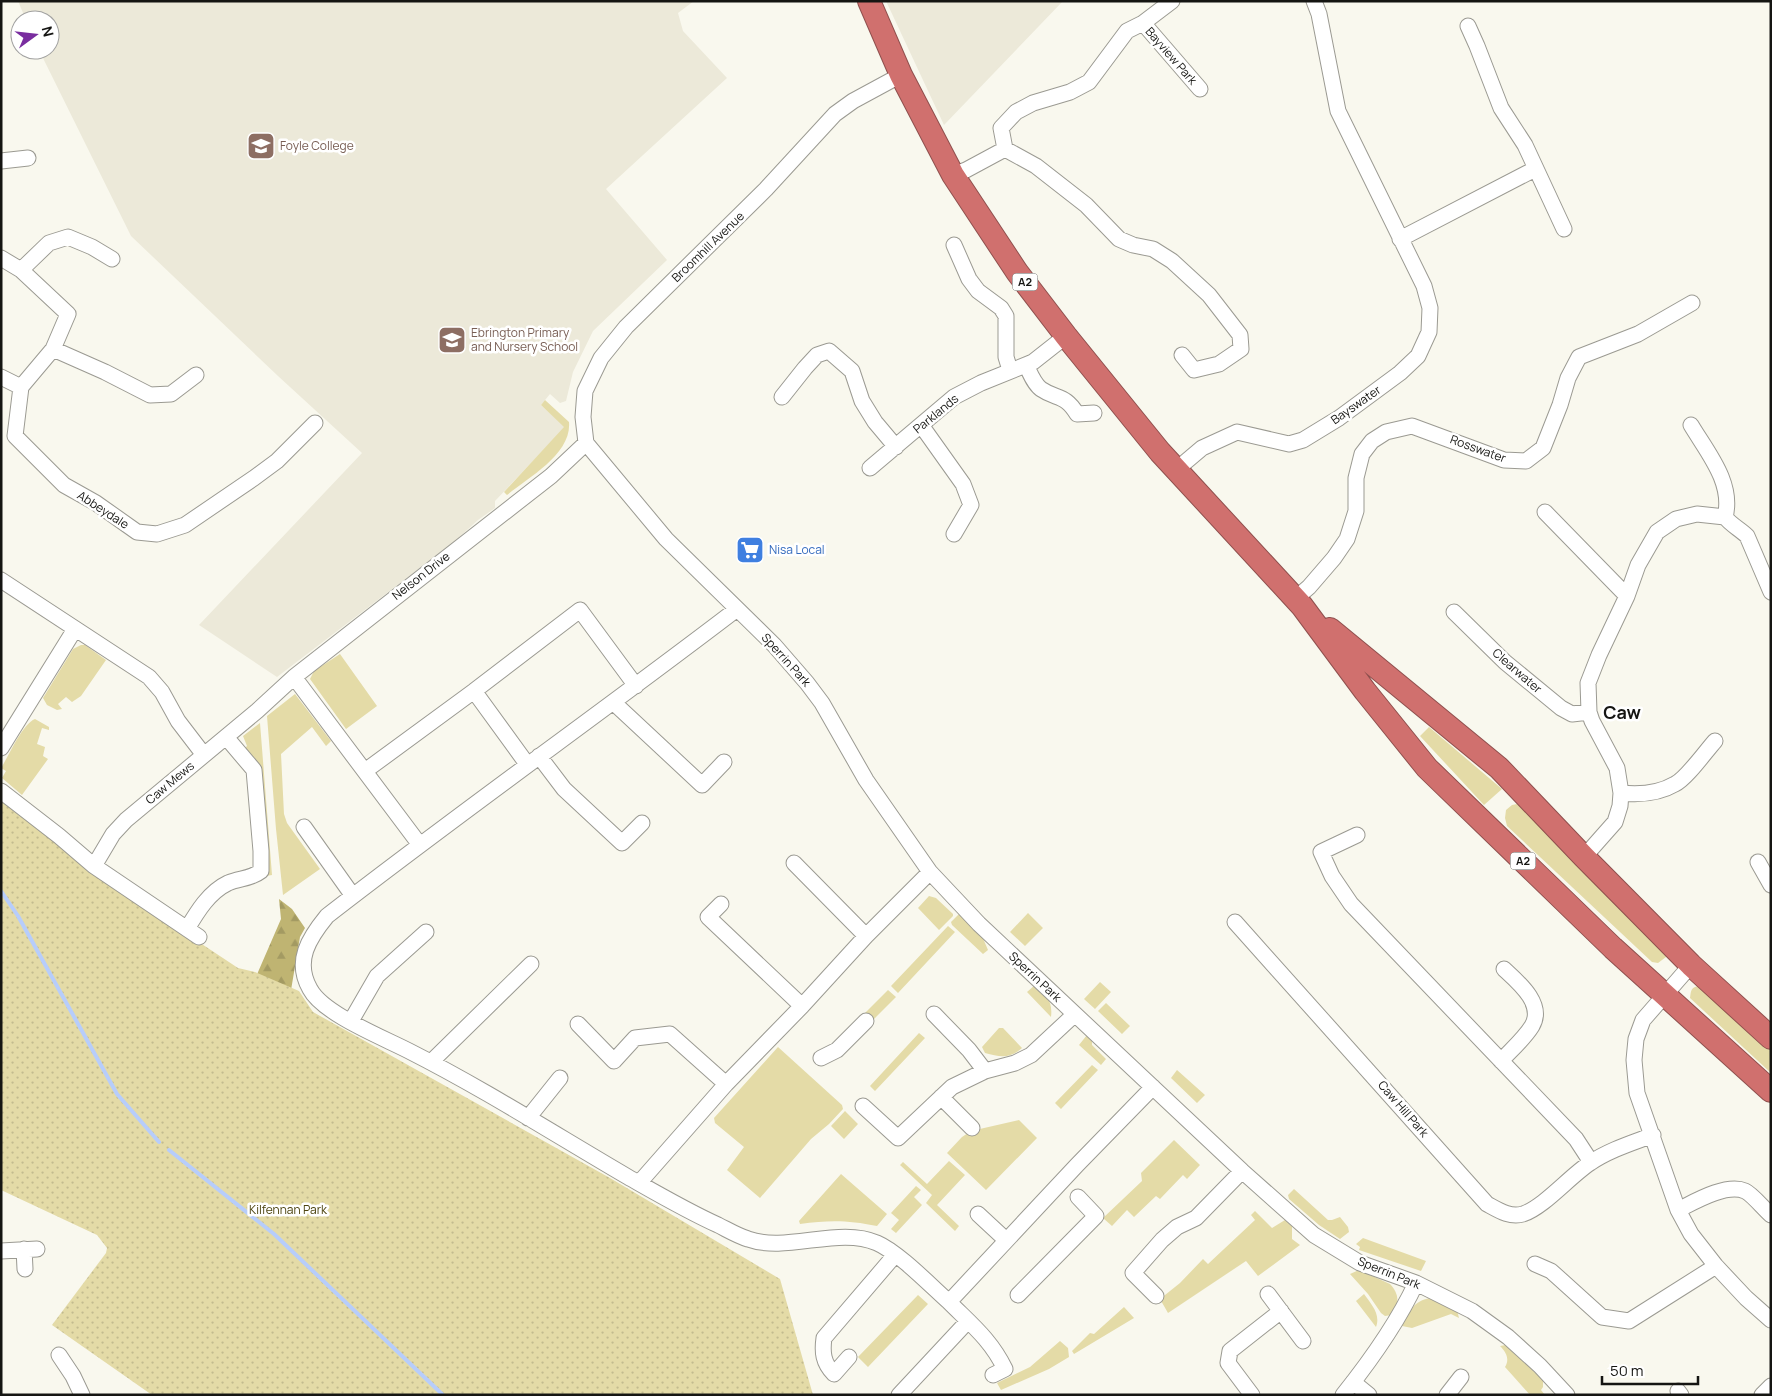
<svg xmlns="http://www.w3.org/2000/svg" width="1772" height="1396" font-family="Manrope,sans-serif">
	<style>
		.built { fill: #ece9d9 }
		.green { fill: #e4dba7 }
		.forest { fill: url(#forest-firs) }
		.park { fill: url(#park-dots) }
		.lines { fill: none; stroke-linecap: round; stroke-linejoin: round }
		.stream { stroke: #b7cdfb; stroke-width: 4 }
		.minor-casing { stroke: #9b9a92; stroke-width: 17 }
		.highway-casing { stroke: #8f504e; stroke-width: 24 }
		.minor { stroke: #fff; stroke-width: 15 }
		.highway { stroke: #d0706e; stroke-width: 22 }
		.labels { text-anchor: middle; stroke-width: 5; stroke-linejoin: round; paint-order: stroke }
		.shield { fill: #fff; stroke: #5b5b59; stroke-width: 1 }
		.shield-label { font-size: 11px; font-weight: bold; fill: #151512 }
		.street-label { font-size: 12px; fill: #151512; stroke: #fff }
		.education-label { font-size: 12px; fill: #785e54; stroke: #fff; text-anchor: start }
		.shop-label { font-size: 12px; fill: #366cbe; stroke: #fff; text-anchor: start }
		.park-label { font-size: 12px; fill: #4c430f; stroke: #fff }
		.district-label { font-size: 18px; font-weight: bold; fill: #151512; stroke: #fff }
	</style>
	<defs>
		<pattern id="forest-firs" width="22" height="20" patternUnits="userSpaceOnUse" patternTransform="scale(1.25)"><rect width="22" height="20" fill="#bfb472"/><path d="M5 1l3.5 6h-7zM16 11l3.5 6h-7z" fill="#a39a62"/></pattern>
		<pattern id="park-dots" width="8" height="8" patternUnits="userSpaceOnUse" patternTransform="scale(1.25)"><rect width="8" height="8" fill="#e4dba7"/><path d="M2 2h.1M6 6h.1" fill="none" stroke="#c3bb8f" stroke-width="1.8" stroke-linecap="round"/></pattern>
	</defs>
	<rect width="100%" height="100%" fill="#f9f8ee"/>
	<!-- built -->
	<path class="built" d="M 18,1 L 694,1 L 678,13 L 683,31 L 727,78 L 606,189 L 667,260 L 593,331 L 573,372 L 566,401 L 560,403 L 550,394 L 541,405 L 565,427 L 495,501 L 495,508 L 478,520 L 455,541 L 277,677 L 199,625 L 362,453 L 278,376 L 131,236 L 39,50 L 50,50 L 50,20 L 26,20 Z
		M 886,1 L 1063,1 L 944,125 Z"/>
	<!-- green -->
	<path class="green" d="M 545,400 L 569,422 C 572,454 528,478 507,495 L 504,492 L 564,427 L 541,405 Z
		M 81,645 L 85,645 L 106,660 L 81,696 L 72,702 L 66,697 L 58,704 L 62,709 L 57,710 L 47,705 L 43,698 L 73,649 Z
		M 340,654 L 377,706 L 346,729 L 310,679 L 314,671 Z
		M 295,694 L 331,741 L 326,746 L 312,727 L 281,754 L 284,814 L 287,823 L 320,869 L 283,895 L 276,829 L 267,716 Z
		M 35,719 L 49,727 L 49,730 L 42,728 L 37,744 L 45,747 L 43,756 L 48,759 L 22,795 L 2,778 L 6,771 L 1,768 C 9,756 22,724 35,719 Z
		M 260,723 L 272,875 L 266,876 L 245,748 L 247,746 L 243,736 Z
		M 1429,727 L 1502,789 L 1484,805 L 1420,736 Z
		M 1517,804 L 1522,806 L 1667,953 L 1666,957 L 1658,963 L 1652,962 L 1507,826 L 1505,818 L 1506,810 L 1512,805 Z
		M 929,896 L 936,898 L 953,914 L 953,916 L 939,930 L 918,908 Z
		M 1028,913 L 1043,928 L 1025,946 L 1010,932 Z
		M 959,914 L 982,936 L 988,950 L 983,954 L 952,925 L 951,922 Z
		M 948,926 L 955,932 L 898,993 L 891,986 Z
		M 1100,982 L 1111,992 L 1095,1009 L 1084,999 Z
		M 1035,985 C 1046,996 1053,1000 1051,1017 L 1027,992 Z
		M 1698,986 L 1771,1048 L 1771,1073 L 1690,998 C 1691,990 1691,988 1698,986 Z
		M 888,990 L 896,997 L 872,1021 L 865,1013 Z
		M 1106,1003 L 1130,1026 L 1122,1034 L 1098,1011 Z
		M 999,1028 L 1003,1028 L 1022,1048 C 1010,1059 1000,1057 985,1053 L 982,1047 Z
		M 919,1033 L 925,1038 L 875,1091 L 870,1086 Z
		M 1087,1035 L 1092,1040 L 1092,1045 L 1106,1059 L 1101,1065 L 1079,1045 Z
		M 778,1047 L 842,1105 L 843,1109 L 829,1124 L 811,1139 L 760,1198 L 727,1170 L 744,1147 L 715,1123 L 714,1118 Z
		M 1092,1065 L 1098,1070 L 1061,1109 L 1055,1103 Z
		M 1177,1070 L 1205,1095 L 1197,1103 L 1171,1078 Z
		M 845,1111 L 858,1124 L 844,1139 L 831,1126 Z
		M 1019,1120 L 1037,1138 L 986,1190 L 947,1153 L 962,1137 L 971,1131 Z
		M 1174,1140 L 1200,1165 L 1187,1179 L 1183,1175 L 1160,1199 L 1156,1196 L 1134,1217 L 1127,1210 L 1112,1226 L 1103,1218 L 1142,1181 L 1141,1173 Z
		M 949,1161 L 965,1175 L 937,1205 L 959,1226 L 955,1231 L 926,1203 L 932,1195 L 900,1165 L 903,1162 L 927,1184 Z
		M 841,1174 L 887,1214 L 877,1226 C 848,1220 829,1220 800,1224 L 799,1221 Z
		M 916,1186 L 921,1190 L 914,1197 L 922,1205 L 896,1233 L 891,1229 L 899,1220 L 891,1213 Z
		M 1294,1189 L 1328,1220 L 1332,1220 L 1340,1217 L 1348,1227 L 1349,1232 L 1340,1239 L 1319,1225 L 1289,1199 L 1288,1195 Z
		M 1255,1211 L 1272,1228 L 1285,1220 L 1292,1226 L 1292,1239 L 1300,1245 L 1258,1276 L 1246,1261 L 1168,1313 L 1160,1299 L 1180,1283 L 1203,1259 L 1208,1264 L 1255,1220 L 1251,1215 Z
		M 1363,1238 L 1426,1261 L 1421,1271 L 1359,1250 L 1360,1247 L 1356,1244 Z
		M 1359,1270 L 1390,1284 C 1400,1295 1399,1303 1392,1315 L 1385,1316 L 1381,1313 L 1368,1294 L 1350,1274 Z
		M 1364,1294 C 1371,1304 1381,1314 1376,1327 L 1356,1301 Z
		M 918,1295 L 928,1304 L 868,1367 L 858,1357 Z
		M 1430,1298 L 1457,1310 L 1459,1318 L 1451,1314 L 1412,1328 L 1402,1326 C 1409,1312 1413,1301 1430,1298 Z
		M 1124,1307 L 1134,1318 L 1074,1354 L 1072,1351 L 1090,1333 L 1094,1334 Z
		M 1060,1341 L 1068,1348 L 1069,1357 L 1049,1369 L 1001,1390 L 997,1383 L 1030,1367 Z
		M 1506,1345 L 1543,1380 L 1543,1387 L 1541,1390 L 1545,1395 L 1530,1395 L 1505,1367 C 1510,1359 1506,1352 1500,1346 Z"/>
	<!-- forest -->
	<path class="forest" d="M 279,899 L 292,909 L 305,928 L 300,937 L 289,1002 L 255,979 L 281,919 Z"/>
	<!-- park -->
	<path class="park" d="M 1,799 L 57,842 L 87,868 L 238,968 L 255,972 L 299,991 L 313,1012 L 610,1178 L 780,1279 L 813,1395 L 152,1395 L 52,1325 L 106,1253 L 107,1248 L 97,1235 L 1,1190 Z"/>
	<g class="lines">
		<!-- stream -->
		<path class="stream" d="M 1,891 L 18,916 L 117,1094 L 159,1142
			M 169,1150 L 274,1234 L 443,1395"/>
		<defs>
			<path id="minor" d="M 1143,23 L 1200,89
				M 1468,26 L 1477,46 L 1501,108 L 1525,145 L 1564,229
				M 901,75 L 853,101 L 835,114 L 766,189 L 626,327 L 601,358 L 585,391 L 583,417 L 586,443 L 666,539 L 774,645 L 807,683 L 822,703 L 866,780 L 930,872 L 979,924 L 1242,1171 L 1314,1235 L 1360,1263 L 1416,1283 L 1472,1311 L 1508,1337 L 1540,1366 L 1567,1395
				M 1005,149 L 1036,166 L 1086,205 L 1119,239 L 1133,245 L 1153,249 L 1172,261 L 1209,295 L 1240,335 L 1241,349 L 1219,364 L 1194,370 L 1182,355
				M 1,161 L 28,158
				M 953,175 L 966,170 L 1005,149 L 1001,128 L 1016,112 L 1033,103 L 1070,92 L 1089,82 L 1127,31 L 1143,23 L 1172,1
				M 1400,239 L 1535,169
				M 954,245 L 969,279 L 978,291 L 1001,308 L 1006,316 L 1006,357 L 1010,370
				M 1,258 L 21,270 L 68,314 L 53,349 L 21,387 L 15,436 L 64,485 L 96,503 L 137,532 L 157,534 L 185,525 L 254,478 L 277,461 L 315,423
				M 21,270 L 49,243 L 68,237 L 92,247 L 112,259
				M 53,349 L 105,372 L 150,395 L 171,394 L 196,375
				M 1026,365 C 1030,373 1034,384 1041,389 C 1057,400 1065,394 1077,414 L 1094,413
				M 1,377 L 21,387
				M 782,397 L 805,368 L 817,355 L 829,351 L 852,371 L 862,401 L 875,422 L 896,447
				M 921,425 L 963,484 L 971,505 L 954,534
				M 1691,425 C 1707,452 1734,483 1725,517
				M 870,468 L 954,397 L 981,383 L 1033,362 L 1066,336
				M 1176,470 L 1202,448 L 1237,432 L 1289,444 L 1303,440 L 1339,418 L 1400,373 L 1418,356 L 1429,332 L 1430,308 L 1424,286 L 1338,111 L 1319,14 L 1314,1
				M 1545,512 L 1627,596
				M 1,580 L 149,677 L 162,692 L 178,721 L 204,755
				M 1295,599 L 1309,587 L 1334,558 L 1347,539 L 1356,511 L 1356,478 L 1362,454 L 1372,441 L 1386,432 L 1412,426 L 1504,460 L 1526,461 L 1543,448 L 1560,405 L 1568,378 L 1579,357 L 1638,334 L 1692,303
				M 737,609 C 601,713 462,811 327,916 C 309,938 294,961 310,989 C 323,1014 384,1038 409,1051 C 484,1089 556,1135 628,1177 C 658,1194 687,1211 718,1225 C 728,1230 738,1236 748,1239 C 787,1253 839,1226 877,1243 C 898,1252 931,1286 949,1302 L 1077,1165 L 1153,1087
				M 1454,612 L 1505,662 L 1561,708 L 1572,714 L 1589,712
				M 294,677 L 420,845
				M 474,691 L 580,610 L 636,686
				M 613,702 L 702,785 L 724,762
				M 1,748 L 75,629
				M 539,756 L 564,789 L 622,843 L 642,823
				M 365,771 L 474,691 L 527,764
				M 1,791 L 59,836 L 94,866 L 199,937
				M 1621,793 C 1640,795 1658,794 1675,784 C 1686,779 1706,751 1715,741
				M 304,827 L 353,896
				M 1357,835 L 1321,852 L 1332,876 L 1351,904 L 1576,1139 L 1591,1162
				M 1584,857 L 1615,822 L 1620,806 L 1621,793 L 1617,768 L 1592,721 L 1589,712 L 1588,683 L 1599,655 L 1627,596 L 1638,565 L 1657,532 L 1676,519 L 1697,514 L 1725,517 C 1731,525 1740,529 1747,536 L 1771,592
				M 1758,862 L 1771,885
				M 794,863 L 866,936
				M 94,866 L 113,834 L 126,820 L 257,711 L 294,677 L 551,476 L 586,443
				M 721,904 L 708,917 L 802,1006
				M 1235,922 L 1487,1204 C 1498,1210 1510,1218 1523,1214 C 1544,1207 1570,1176 1590,1163 C 1609,1150 1632,1143 1653,1135
				M 187,929 C 197,912 209,892 228,883 C 240,878 251,879 261,871 L 261,851 L 254,770 L 226,737
				M 1691,965 L 1643,1020 L 1636,1039 L 1634,1060 L 1637,1093 L 1678,1210 L 1691,1234 L 1716,1266 L 1746,1298 L 1771,1320
				M 934,1014 L 969,1050 L 985,1071
				M 351,1021 L 377,976 L 426,932
				M 578,1024 L 614,1061 L 635,1038 L 670,1034 L 726,1084
				M 821,1058 L 837,1050 L 866,1021
				M 1501,1061 C 1511,1050 1524,1039 1532,1026 C 1545,1004 1518,982 1504,969
				M 431,1062 L 531,964
				M 941,1097 L 972,1128
				M 863,1106 L 898,1138 L 952,1087 L 985,1071 L 1015,1063 L 1031,1055 L 1075,1014
				M 528,1118 L 560,1078
				M 639,1183 L 726,1084 L 802,1006 L 866,936 L 930,872
				M 1678,1210 C 1694,1202 1726,1183 1745,1191 C 1752,1194 1764,1209 1771,1215
				M 978,1214 L 1006,1240
				M 24,1249 L 25,1269
				M 1,1251 L 37,1249
				M 1535,1264 L 1551,1271 L 1602,1317 L 1629,1321 L 1716,1266
				M 1268,1294 L 1303,1341
				M 1018,1295 L 1096,1216 L 1078,1197
				M 1156,1296 L 1133,1273 L 1162,1240 L 1177,1227 L 1196,1218 L 1242,1171
				M 949,1302 C 972,1325 991,1340 1005,1369 L 993,1375
				M 59,1355 L 73,1376 L 82,1395
				M 849,1357 L 834,1374 C 823,1363 822,1352 824,1338 L 895,1255
				M 1353,1382 L 1369,1395
				M 1678,1391 L 1681,1395
				M 899,1395 L 968,1321
				M 1252,1395 L 1228,1363 L 1230,1351 L 1281,1311
				M 1343,1395 C 1371,1360 1397,1324 1416,1283
				M 1447,1395 L 1461,1377
				M 1762,1395 L 1771,1386"/>
			<path id="highway" d="M 869,1 L 901,75 L 953,175 L 1017,272 L 1066,336 L 1160,452 L 1302,606 L 1365,691 L 1427,768 L 1613,948 L 1771,1091
				M 1330,629 L 1499,768 L 1584,857 L 1691,965 L 1771,1038"/>
		</defs>
		<!-- minor casing -->
		<use href="#minor" class="minor-casing"/>
		<!-- highway casing -->
		<use href="#highway" class="highway-casing"/>
		<!-- minor -->
		<use href="#minor" class="minor"/>
		<!-- highway -->
		<use href="#highway" class="highway"/>
	</g>
	<!-- icons -->
	<defs>
		<symbol id="school-square" viewBox="-11 -11 22 22"><rect x="-9" y="-9" width="18" height="18" rx="4" fill="#8d6e63" stroke="#fff"/><path d="M0-5L7-2L0 1L-7-2ZM-4 1L0 2.5L4 1V4Q0 6-4 4Z" fill="#fff"/></symbol>
		<symbol id="supermarket-square" viewBox="-11 -11 22 22"><rect x="-9" y="-9" width="18" height="18" rx="4" fill="#3f7fe0" stroke="#fff"/><path d="M-6-5.5h2.5l.6 2H6L4.5 2H-2.5L-4.4-4H-6ZM-1.5 3.2a1.3 1.3 0 1 0 .1 0ZM3 3.2a1.3 1.3 0 1 0 .1 0Z" fill="#fff"/></symbol>
	</defs>
	<g fill-rule="evenodd">
		<use href="#school-square" x="245" y="130" width="32" height="32"/>
		<use href="#school-square" x="436" y="324" width="32" height="32"/>
		<use href="#supermarket-square" x="734" y="534" width="32" height="32"/>
	</g>
	<g class="labels">
		<!-- shield labels -->
		<g class="shield">
			<rect x="1012.5" y="273.5" width="25" height="17" rx="4"/>
			<rect x="1510.5" y="852.5" width="25" height="17" rx="4"/>
		</g>
		<g class="shield-label">
			<text x="1025" y="286">A2</text>
			<text x="1523" y="865">A2</text>
		</g>
		<!-- street labels -->
		<g class="street-label">
			<text transform="translate(1171 56) rotate(49)" y="4">Bayview Park</text>
			<text transform="translate(708 247) rotate(-44)" y="4">Broomhill Avenue</text>
			<text transform="translate(1356 405) rotate(-35)" y="4">Bayswater</text>
			<text transform="translate(936 414) rotate(-39)" y="4">Parklands</text>
			<text transform="translate(1478 449) rotate(20)" y="4">Rosswater</text>
			<text transform="translate(103 510) rotate(33)" y="4">Abbeydale</text>
			<text transform="translate(421 576) rotate(-38)" y="4">Nelson Drive</text>
			<text transform="translate(786 660) rotate(48)" y="4">Sperrin Park</text>
			<text transform="translate(1517 671) rotate(41)" y="4">Clearwater</text>
			<text transform="translate(170 783) rotate(-40)" y="4">Caw Mews</text>
			<text transform="translate(1035 977) rotate(43)" y="4">Sperrin Park</text>
			<text transform="translate(1403 1109) rotate(49)" y="4">Caw Hill Park</text>
			<text transform="translate(1389 1273) rotate(22)" y="4">Sperrin Park</text>
		</g>
		<!-- education labels -->
		<g class="education-label">
			<text x="280" y="150">Foyle College</text>
			<text x="471" y="337">Ebrington Primary<tspan x="471" dy="14">and Nursery School</tspan></text>
		</g>
		<!-- shop labels -->
		<g class="shop-label">
			<text x="769" y="554">Nisa Local</text>
		</g>
		<!-- park labels -->
		<g class="park-label">
			<text x="288" y="1214">Kilfennan Park</text>
		</g>
		<!-- district labels -->
		<g class="district-label">
			<text x="1622" y="719">Caw</text>
		</g>
	</g>
	<!-- border -->
	<rect width="1772" height="1396" fill="none" stroke="#151512" stroke-width="5"/>
	<!-- north arrow -->
	<g transform="translate(35 35) rotate(75)"><circle r="24" fill="#ffffff" stroke="#a1a1a0"/>
	<path d="M0-4L9 19L0 12L-9 19Z" fill="#792d9f"/>
	<text y="-8" font-size="14" font-weight="bold" text-anchor="middle" fill="#151512">N</text>
	</g>
	<!-- scale -->
	<path d="M1602 1376v8h96v-8" fill="none" stroke="#151512" stroke-width="2.5"/>
	<text x="1610" y="1376" font-size="15" fill="#151512" stroke="#ffffff" stroke-width="4" paint-order="stroke">50 m</text>
</svg>
